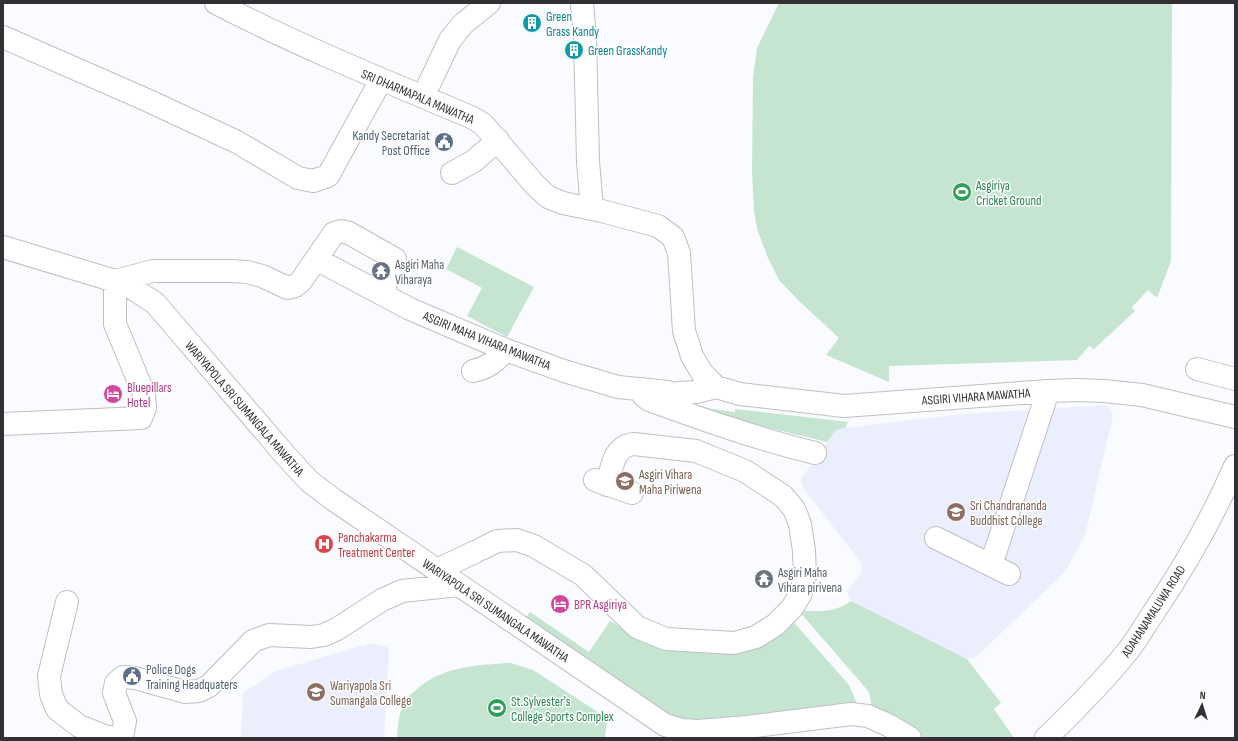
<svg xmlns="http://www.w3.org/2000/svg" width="1238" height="741" font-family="'Sofia Sans Condensed',sans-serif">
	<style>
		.built { fill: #ebeffd }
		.green { fill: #c5e5d1 }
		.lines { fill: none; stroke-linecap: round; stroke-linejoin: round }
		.minor-casing { stroke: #bebfc6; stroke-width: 24 }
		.major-casing { stroke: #bebfc6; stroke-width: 24 }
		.minor { stroke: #fff; stroke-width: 22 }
		.major { stroke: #fff; stroke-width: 22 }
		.labels { text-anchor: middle; stroke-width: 3; stroke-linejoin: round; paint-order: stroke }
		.culture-label { font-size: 13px; fill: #0d838f; stroke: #fff; text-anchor: start }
		.street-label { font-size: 13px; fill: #313134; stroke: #fff }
		.service-label { font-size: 13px; fill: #4e5e75; stroke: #fff; text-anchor: end }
		.leisure-label { font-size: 13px; fill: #27864d; stroke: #fff; text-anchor: start }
		.worship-label { font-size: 13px; fill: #5b616d; stroke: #fff; text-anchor: start }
		.hotel-label { font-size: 13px; fill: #b23c85; stroke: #fff; text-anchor: start }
		.education-label { font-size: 13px; fill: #785e54; stroke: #fff; text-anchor: start }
		.health-label { font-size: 13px; fill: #be3a42; stroke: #fff; text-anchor: start }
	</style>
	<rect width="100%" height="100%" fill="#fafbfe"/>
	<!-- built -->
	<path class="built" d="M 1108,405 L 1113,416 L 1085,535 L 1065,572 L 976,657 L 967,659 L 851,601 L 847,591 L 862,572 L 862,564 L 804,489 L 801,479 L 836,430 L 845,428 L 962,414 Z
		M 372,643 L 389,648 L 384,738 L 241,738 L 243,693 L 276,671 Z"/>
	<!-- green -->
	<path class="green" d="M 779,3 L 1172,3 L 1171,261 L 1157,298 L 1148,290 L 1132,307 L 1135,311 L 1094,349 L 1089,346 L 1077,360 L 889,366 L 889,382 L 826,355 L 839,338 L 799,301 L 779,280 L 768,258 L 757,229 L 754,210 L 752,173 L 753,78 L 757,48 Z
		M 457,247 L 534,287 L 507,337 L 467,316 L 482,288 L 446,269 Z
		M 705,408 L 735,412 L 735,409 L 848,422 L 845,428 L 836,430 L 827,442 L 704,412 Z
		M 851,601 L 967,659 L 1001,703 L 994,709 L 1014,738 L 920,738 L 873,713 L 869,692 L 798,610 C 819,612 834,613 851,601 Z
		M 530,612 L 589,652 L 610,621 L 631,633 L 666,649 L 691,652 L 718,652 L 790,618 L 849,685 L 859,709 L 724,725 L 672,720 L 522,623 Z
		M 511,663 L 533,670 L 607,718 L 605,738 L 397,738 C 398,725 399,710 406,699 C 408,696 412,693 415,691 C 441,666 477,665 511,663 Z"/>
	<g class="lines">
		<defs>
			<path id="minor" d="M 216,3 C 299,46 385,81 471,117 L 483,124 L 535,185 L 548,197 L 563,203 L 602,211 L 658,226 L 673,237 L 679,253 L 684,331 L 692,356 L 702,373 L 716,387
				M 582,3 L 585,38 L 588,161 L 592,209
				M 3,37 L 149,101 L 237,142 L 298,178 L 313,181 L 328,176 L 381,80
				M 423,97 L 450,40 L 463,24 L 489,3
				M 452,173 L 474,161 L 498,140
				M 3,247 L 115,281 L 130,287 L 155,303 L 286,456 L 309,481 L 334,500 L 665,725 L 682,730 L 698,731 L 747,727 L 851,714 L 868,716 L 888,725 L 910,738
				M 316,259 L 410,309 L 506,350 L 564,371 L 618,387 L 668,392
				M 1197,369 L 1235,379
				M 473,371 C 488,368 496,361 506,350
				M 679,393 L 696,392 L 716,387 L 740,394 L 844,406 L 1048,391 L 1077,390 L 1104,391 L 1142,395 L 1235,417
				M 644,396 L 649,400 C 704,420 758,439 815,453
				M 3,424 L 141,418 L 145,408 L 144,394 L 115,324 L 115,281 L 153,271 L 231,271 L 247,272 L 262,276 L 288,288 L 295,286 L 301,281 L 334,233 L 341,231 L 349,233 L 395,259 L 395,265 L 381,293
				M 595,480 L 632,493
				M 936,538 L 1009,574
				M 481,549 L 497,541 L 517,540 L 534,546 L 583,575 L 637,627 L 666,639 L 734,643 L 756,637 L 775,625 L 792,608 L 801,593 L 805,576 L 804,551 L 800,524 L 794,509 L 783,496 L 745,471 L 696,451 L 634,444 C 613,446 612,468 607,485
				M 991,565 L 1048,391
				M 437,570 L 475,552
				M 67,602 L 49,676 L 51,694 L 57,709 L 79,726 L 104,736 L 115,738
				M 116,738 L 123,732 L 125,721 L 114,693 L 116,683 L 123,677 L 135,678 L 185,692 L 199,691 L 209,686 L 253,641 L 269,635 L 311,637 L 324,635 L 337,629 L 382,600 L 402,591 L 459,585"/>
			<path id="major" d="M 1046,738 C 1074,711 1102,683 1127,652 C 1137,640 1145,625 1154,612 C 1185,566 1213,517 1235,466"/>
		</defs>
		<!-- minor casing -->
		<use href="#minor" class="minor-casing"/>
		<!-- major casing -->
		<use href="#major" class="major-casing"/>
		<!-- minor -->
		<use href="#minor" class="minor"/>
		<!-- major -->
		<use href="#major" class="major"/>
	</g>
	<!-- icons -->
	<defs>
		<symbol id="building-disc" viewBox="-11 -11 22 22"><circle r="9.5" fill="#0f9aa8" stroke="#fff"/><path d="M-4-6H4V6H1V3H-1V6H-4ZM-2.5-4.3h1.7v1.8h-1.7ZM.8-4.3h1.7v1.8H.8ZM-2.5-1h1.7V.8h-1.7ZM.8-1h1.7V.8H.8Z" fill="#fff"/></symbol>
		<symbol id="civic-disc" viewBox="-11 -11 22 22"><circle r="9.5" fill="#5c6f8a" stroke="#fff"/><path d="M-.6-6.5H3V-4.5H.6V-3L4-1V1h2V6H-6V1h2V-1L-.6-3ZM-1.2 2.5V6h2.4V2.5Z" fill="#fff"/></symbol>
		<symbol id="stadium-disc" viewBox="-11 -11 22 22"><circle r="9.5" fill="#2e9e5b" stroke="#fff"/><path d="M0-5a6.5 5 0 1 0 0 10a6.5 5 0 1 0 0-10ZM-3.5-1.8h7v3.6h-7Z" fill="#fff"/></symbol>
		<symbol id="temple-disc" viewBox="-11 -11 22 22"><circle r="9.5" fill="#6b7280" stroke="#fff"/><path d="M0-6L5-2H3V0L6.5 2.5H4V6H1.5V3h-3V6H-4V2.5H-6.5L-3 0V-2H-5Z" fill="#fff"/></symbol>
		<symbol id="hotel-disc" viewBox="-11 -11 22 22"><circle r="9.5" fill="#d1479c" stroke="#fff"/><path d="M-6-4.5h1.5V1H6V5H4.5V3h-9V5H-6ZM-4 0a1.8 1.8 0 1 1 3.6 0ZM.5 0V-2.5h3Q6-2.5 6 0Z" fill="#fff"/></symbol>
		<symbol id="university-disc" viewBox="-11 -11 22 22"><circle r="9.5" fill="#8d6e63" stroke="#fff"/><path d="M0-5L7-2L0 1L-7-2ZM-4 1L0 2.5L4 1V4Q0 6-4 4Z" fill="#fff"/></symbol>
		<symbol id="school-disc" viewBox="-11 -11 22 22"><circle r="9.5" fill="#8d6e63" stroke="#fff"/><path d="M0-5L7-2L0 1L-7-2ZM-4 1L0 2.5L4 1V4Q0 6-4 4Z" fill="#fff"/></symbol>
		<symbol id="hospital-disc" viewBox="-11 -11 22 22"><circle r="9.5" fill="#e0444e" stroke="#fff"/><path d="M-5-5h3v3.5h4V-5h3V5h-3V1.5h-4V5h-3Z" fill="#fff"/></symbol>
	</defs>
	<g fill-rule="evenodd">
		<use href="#building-disc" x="521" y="12" width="22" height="22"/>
		<use href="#building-disc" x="563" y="39" width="22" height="22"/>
		<use href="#civic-disc" x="433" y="131" width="22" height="22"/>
		<use href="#stadium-disc" x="951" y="181" width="22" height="22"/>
		<use href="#temple-disc" x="370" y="260" width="22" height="22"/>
		<use href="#hotel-disc" x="102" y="383" width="22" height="22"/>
		<use href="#university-disc" x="614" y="470" width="22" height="22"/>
		<use href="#school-disc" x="945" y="501" width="22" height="22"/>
		<use href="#hospital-disc" x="313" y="533" width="22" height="22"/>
		<use href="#temple-disc" x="753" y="568" width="22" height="22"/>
		<use href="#hotel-disc" x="549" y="593" width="22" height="22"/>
		<use href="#civic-disc" x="121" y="665" width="22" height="22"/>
		<use href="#school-disc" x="305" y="681" width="22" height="22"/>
		<use href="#stadium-disc" x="486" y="697" width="22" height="22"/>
	</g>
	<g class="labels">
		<!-- culture labels -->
		<g class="culture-label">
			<text x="546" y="21">Green<tspan x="546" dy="15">Grass Kandy</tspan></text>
			<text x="588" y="55">Green GrassKandy</text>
		</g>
		<!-- street labels -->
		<g class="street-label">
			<text transform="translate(418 96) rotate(23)" y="5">SRI DHARMAPALA MAWATHA</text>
			<text transform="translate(487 340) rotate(22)" y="5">ASGIRI MAHA VIHARA MAWATHA</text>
			<text transform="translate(976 396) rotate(-4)" y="5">ASGIRI VIHARA MAWATHA</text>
			<text transform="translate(245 408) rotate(49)" y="5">WARIYAPOLA SRI SUMANGALA MAWATHA</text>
			<text transform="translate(496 610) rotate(34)" y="5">WARIYAPOLA SRI SUMANGALA MAWATHA</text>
			<text transform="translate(1153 611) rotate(-57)" y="5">ADAHANAMALUWA ROAD</text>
		</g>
		<!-- service labels -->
		<g class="service-label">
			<text x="430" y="140">Kandy Secretariat<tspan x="430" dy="15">Post Office</tspan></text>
			<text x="146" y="674" text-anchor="start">Police Dogs<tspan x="146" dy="15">Training Headquaters</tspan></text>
		</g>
		<!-- leisure labels -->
		<g class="leisure-label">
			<text x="976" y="190">Asgiriya<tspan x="976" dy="15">Cricket Ground</tspan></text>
			<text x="511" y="706">St.Sylvester's<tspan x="511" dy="15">College Sports Complex</tspan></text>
		</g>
		<!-- worship labels -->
		<g class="worship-label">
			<text x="395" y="269">Asgiri Maha<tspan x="395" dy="15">Viharaya</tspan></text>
			<text x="778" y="577">Asgiri Maha<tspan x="778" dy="15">Vihara pirivena</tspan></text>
		</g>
		<!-- hotel labels -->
		<g class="hotel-label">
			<text x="127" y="392">Bluepillars<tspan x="127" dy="15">Hotel</tspan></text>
			<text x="574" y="609">BPR Asgiriya</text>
		</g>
		<!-- education labels -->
		<g class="education-label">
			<text x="639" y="479">Asgiri Vihara<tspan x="639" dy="15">Maha Piriwena</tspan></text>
			<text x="970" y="510">Sri Chandrananda<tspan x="970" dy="15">Buddhist College</tspan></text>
			<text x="330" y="690">Wariyapola Sri<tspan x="330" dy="15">Sumangala College</tspan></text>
		</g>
		<!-- health labels -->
		<g class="health-label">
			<text x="338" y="542">Panchakarma<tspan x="338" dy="15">Treatment Center</tspan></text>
		</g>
	</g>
	<!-- border -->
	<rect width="1238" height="741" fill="none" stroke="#313134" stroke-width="8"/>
	<!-- north arrow -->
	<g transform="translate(1202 705) rotate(4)" stroke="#ffffff" stroke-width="3" paint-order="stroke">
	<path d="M0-3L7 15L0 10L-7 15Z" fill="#313134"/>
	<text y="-6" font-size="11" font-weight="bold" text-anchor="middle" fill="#313134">N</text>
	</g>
</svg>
